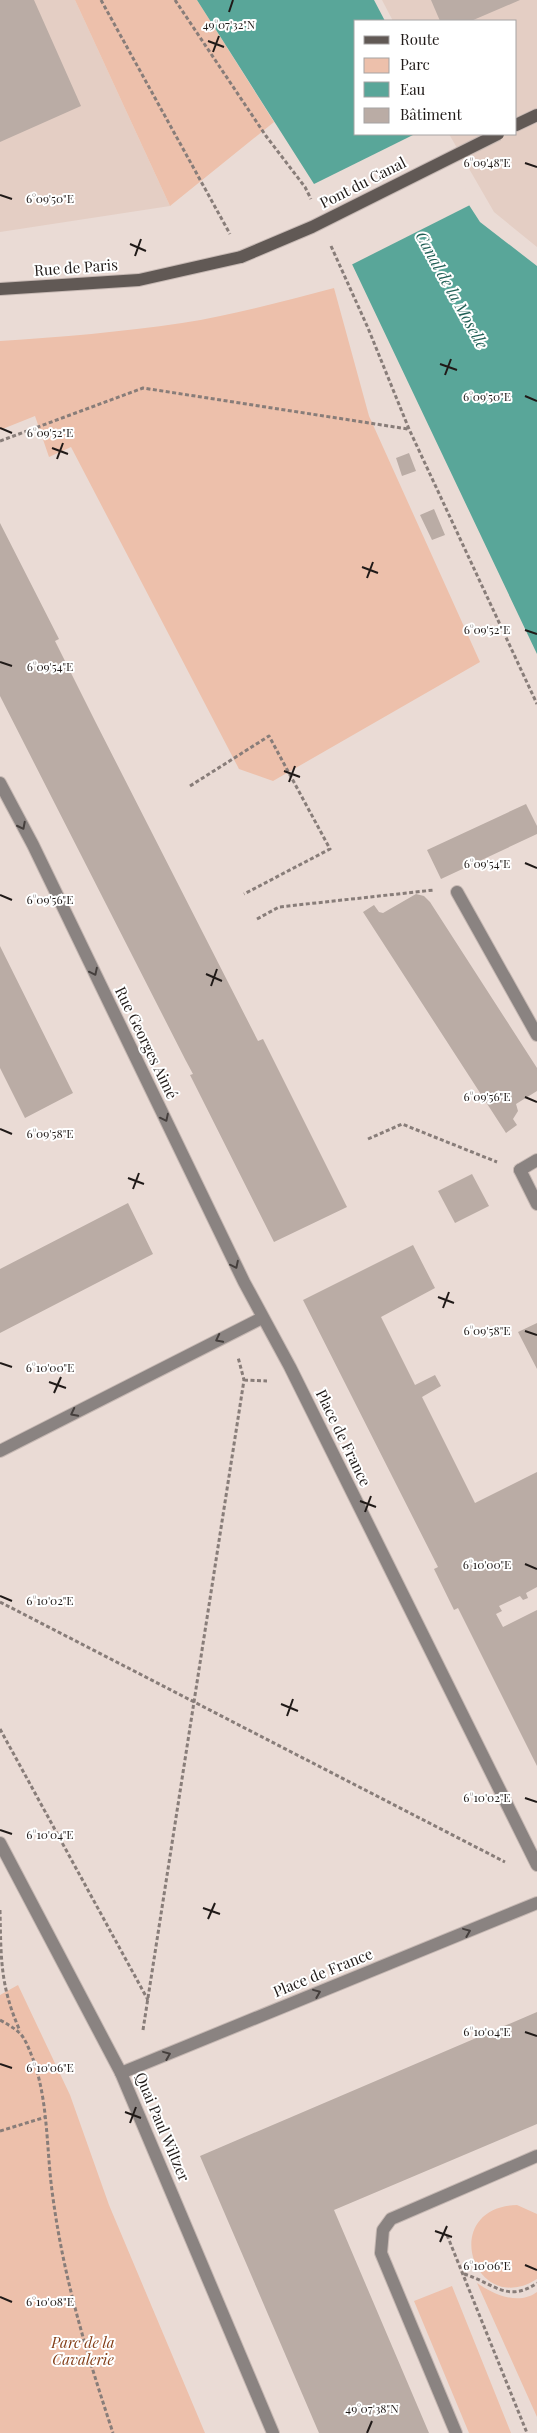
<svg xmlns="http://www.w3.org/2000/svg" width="537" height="2433" font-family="'Playfair Display',serif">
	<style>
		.built { fill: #e4cec4 }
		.green { fill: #edc0ab }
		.water { fill: #59a699 }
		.pier { fill: #eadbd5 }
		.building { fill: #baaca5 }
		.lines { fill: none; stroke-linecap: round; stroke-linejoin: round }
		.service-casing { stroke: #c6b8b3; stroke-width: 14 }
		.minor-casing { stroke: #c6b8b3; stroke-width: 14 }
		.tertiary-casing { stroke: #c6b8b3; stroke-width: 14 }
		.secondary-casing { stroke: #c6b8b3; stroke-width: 14 }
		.path { stroke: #887d79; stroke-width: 3; stroke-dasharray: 4 2.5; stroke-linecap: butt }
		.service { stroke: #8a8381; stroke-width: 12 }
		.minor { stroke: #8a8381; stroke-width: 12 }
		.tertiary { stroke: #8a8381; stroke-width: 12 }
		.secondary { stroke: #615955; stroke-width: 12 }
		.secondary-bridge-casing { stroke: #c6b8b3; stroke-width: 14; stroke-linecap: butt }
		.secondary-bridge { stroke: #615955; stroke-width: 12 }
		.oneway { stroke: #453f3d }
		.ticks { fill: none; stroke: #201a18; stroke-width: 2 }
		.labels { text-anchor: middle; stroke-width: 4; stroke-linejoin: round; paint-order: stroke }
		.street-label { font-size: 15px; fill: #201a18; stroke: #fff }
		.park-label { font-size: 15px; font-style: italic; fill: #833d16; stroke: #fff }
		.water-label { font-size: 16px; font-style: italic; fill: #205f55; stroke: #fff }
		.ticks-label { font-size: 12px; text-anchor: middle; fill: #201a18; stroke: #fff; stroke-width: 4; stroke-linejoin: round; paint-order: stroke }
	</style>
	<rect width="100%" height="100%" fill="#eadbd5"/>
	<!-- built -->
	<path class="built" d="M 0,0 L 75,0 L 170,206 L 0,232 Z
		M 382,0 L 537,0 L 537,247 L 494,212 L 449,134 L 516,134 L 516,21 L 393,21 Z"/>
	<!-- green -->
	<path class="green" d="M 75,0 L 197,0 L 274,122 L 170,206 Z
		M 334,288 L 369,416 L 480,662 L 273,781 L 239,769 L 71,447 L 49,457 L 35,416 L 0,430 L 0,341 C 61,337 122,332 182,323 C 233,315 284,301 334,288 Z
		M 18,1985 L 70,2095 L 109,2205 L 205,2433 L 0,2433 L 0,1995 Z
		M 517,2205 L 537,2214 L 537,2279 C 474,2319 437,2208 517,2205 Z
		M 477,2283 C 493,2294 518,2306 537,2292 L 537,2417 Z
		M 452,2286 L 511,2433 L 469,2433 L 414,2301 Z"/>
	<!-- water -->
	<path class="water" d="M 197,0 L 374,0 L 385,21 L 356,21 L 356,134 L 440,134 L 469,205 L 480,222 L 537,266 L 537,654 L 314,184 Z"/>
	<!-- pier -->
	<path class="pier" d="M 415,134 L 443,134 L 472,204 L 349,266 L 312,185 Z"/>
	<!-- building -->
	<path class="building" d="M 0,0 L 34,0 L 81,106 L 0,142 Z
		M 431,0 L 520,0 L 471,21 L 440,21 Z
		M 409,453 L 416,471 L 402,476 L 396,458 Z
		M 434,509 L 445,535 L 432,540 L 420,515 Z
		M 0,523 L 59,639 L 55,641 L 96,723 L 258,1041 L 263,1039 L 347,1207 L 274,1242 L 190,1075 L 193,1074 L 186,1061 L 0,696 Z
		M 526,804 L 537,826 L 537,834 L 441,879 L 427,850 Z
		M 416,894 L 424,896 L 430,902 L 537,1068 L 537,1091 L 516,1104 L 518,1111 L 513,1119 L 517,1125 L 506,1133 L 363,912 L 374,905 L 379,912 L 383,913 Z
		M 0,946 L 73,1093 L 25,1118 L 0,1068 Z
		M 472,1174 L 489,1206 L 455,1223 L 438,1191 Z
		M 128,1203 L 153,1254 L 0,1333 L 0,1269 Z
		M 413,1245 L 435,1288 L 381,1317 L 415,1385 L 435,1375 L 441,1386 L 422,1397 L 475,1503 L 537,1472 L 537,1587 L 526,1593 L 528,1598 L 523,1600 L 520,1596 L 499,1606 L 502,1611 L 496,1614 L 503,1627 L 537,1610 L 537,1766 L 458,1608 L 454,1610 L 434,1569 L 438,1567 L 303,1300 Z
		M 537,1323 L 537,1369 L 518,1332 Z
		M 537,2012 L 537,2124 L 334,2210 L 429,2433 L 319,2433 L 200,2156 Z"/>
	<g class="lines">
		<defs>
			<path id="service" d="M 457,892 L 537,1035
				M 520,1170 L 537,1160
				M 456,2433 L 381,2253 L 383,2230 L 391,2219 L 537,2156"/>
			<path id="minor" d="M 0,783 L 33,845 L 244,1282 L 290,1367 L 537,1865
				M 520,1170 L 537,1204
				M 0,1451 L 262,1318
				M 121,2073 L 537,1903"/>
			<path id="tertiary" d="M 0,1843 L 121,2073 L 273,2433"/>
			<path id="secondary" d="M 516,125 L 537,115
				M 0,289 L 139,280 L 241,257"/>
		</defs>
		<!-- service casing -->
		<use href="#service" class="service-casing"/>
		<!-- minor casing -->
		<use href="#minor" class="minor-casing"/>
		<!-- tertiary casing -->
		<use href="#tertiary" class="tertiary-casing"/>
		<!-- secondary casing -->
		<use href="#secondary" class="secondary-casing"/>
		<!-- path -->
		<path class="path" d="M 101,0 L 230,234
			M 175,0 L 266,136 L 305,187 L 311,199
			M 331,246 L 368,328 L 409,429 L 537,704
			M 0,441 L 143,388 L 408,429
			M 190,786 L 269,736 L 330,849 L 244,894
			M 257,919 L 279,907 L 434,890
			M 368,1139 L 402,1124 L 497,1162
			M 244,1380 L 267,1381
			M 0,1602 L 505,1862
			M 0,1729 L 148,2000
			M 0,1910 C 1,1958 0,1986 20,2031
			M 0,2020 C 23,2033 23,2034 33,2059 C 49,2103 46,2151 53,2198 C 64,2280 87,2354 113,2433
			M 143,2030 L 244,1380 L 238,1357
			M 0,2131 L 46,2117
			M 447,2235 L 527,2433
			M 464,2274 C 492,2282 507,2304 537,2283"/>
		<!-- service -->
		<use href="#service" class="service"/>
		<!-- minor -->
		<use href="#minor" class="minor"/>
		<!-- tertiary -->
		<use href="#tertiary" class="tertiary"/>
		<!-- secondary -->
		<use href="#secondary" class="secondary"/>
		<defs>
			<path id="secondary-bridge" d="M 241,257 L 312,227 L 498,134"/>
		</defs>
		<!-- secondary-bridge casing -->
		<use href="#secondary-bridge" class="secondary-bridge-casing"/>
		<!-- secondary-bridge -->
		<use href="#secondary-bridge" class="secondary-bridge"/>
	</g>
	<!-- one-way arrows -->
	<defs><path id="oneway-chevron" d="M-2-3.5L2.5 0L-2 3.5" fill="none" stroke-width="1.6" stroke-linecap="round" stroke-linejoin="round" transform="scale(1.25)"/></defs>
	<g class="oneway">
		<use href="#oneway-chevron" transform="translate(22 826) rotate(63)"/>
		<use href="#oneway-chevron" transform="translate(94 972) rotate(64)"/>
		<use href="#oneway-chevron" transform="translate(165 1118) rotate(64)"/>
		<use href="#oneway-chevron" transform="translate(235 1265) rotate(64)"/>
		<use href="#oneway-chevron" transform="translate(219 1339) rotate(153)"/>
		<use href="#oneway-chevron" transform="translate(74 1413) rotate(153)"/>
		<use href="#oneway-chevron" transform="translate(467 1932) rotate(-22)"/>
		<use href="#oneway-chevron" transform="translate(317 1993) rotate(-22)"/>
		<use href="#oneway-chevron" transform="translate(167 2055) rotate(-22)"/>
	</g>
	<!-- ticks -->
	<path class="ticks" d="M 229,12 L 233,0M 208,41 L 224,47M 213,52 L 219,36M 525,163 L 537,167M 0,195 L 12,199M 130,244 L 146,251M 135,256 L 141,239M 440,364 L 457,370M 445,375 L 451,359M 525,396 L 537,401M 0,428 L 12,433M 52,448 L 68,454M 57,459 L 63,443M 362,567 L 378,573M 367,578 L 373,562M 525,630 L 537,634M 0,662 L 12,666M 284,771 L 300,777M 289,782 L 295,766M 525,863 L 537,868M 0,895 L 12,900M 206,974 L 222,981M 211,986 L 217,969M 525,1097 L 537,1102M 0,1129 L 12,1134M 128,1178 L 144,1184M 133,1189 L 139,1173M 438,1297 L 454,1303M 443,1308 L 449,1292M 525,1331 L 537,1335M 0,1363 L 12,1367M 49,1382 L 66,1388M 54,1393 L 61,1377M 360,1501 L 376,1507M 365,1512 L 371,1496M 525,1564 L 537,1569M 0,1596 L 12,1601M 281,1704 L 298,1711M 287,1716 L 293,1699M 525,1798 L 537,1802M 0,1830 L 12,1834M 203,1908 L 220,1914M 208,1919 L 215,1903M 525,2032 L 537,2036M 0,2064 L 12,2068M 125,2112 L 141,2118M 130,2123 L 136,2107M 435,2231 L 452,2237M 440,2242 L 447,2226M 525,2265 L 537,2270M 0,2297 L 12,2302M 367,2433 L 372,2421"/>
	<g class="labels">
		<!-- street labels -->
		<g class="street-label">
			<text transform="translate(363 183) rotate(-27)" y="5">Pont du Canal</text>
			<text transform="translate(76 268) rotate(-4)" y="5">Rue de Paris</text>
			<text transform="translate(146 1043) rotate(64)" y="5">Rue Georges Aimé</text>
			<text transform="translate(343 1438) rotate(64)" y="5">Place de France</text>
			<text transform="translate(323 1973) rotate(-22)" y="5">Place de France</text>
			<text transform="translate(162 2127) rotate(67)" y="5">Quai Paul Wiltzer</text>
		</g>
		<!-- park labels -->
		<g class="park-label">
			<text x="83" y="2348">Parc de la<tspan x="83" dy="17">Cavalerie</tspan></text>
		</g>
		<!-- water labels -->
		<g class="water-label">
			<text transform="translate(452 290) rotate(61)" y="6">Canal de la Moselle</text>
		</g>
	</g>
	<g class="ticks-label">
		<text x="229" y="29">49°07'32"N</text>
		<text x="487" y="167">6°09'48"E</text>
		<text x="50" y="203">6°09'50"E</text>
		<text x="487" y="401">6°09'50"E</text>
		<text x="50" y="437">6°09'52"E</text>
		<text x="487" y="634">6°09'52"E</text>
		<text x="50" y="671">6°09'54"E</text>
		<text x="487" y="868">6°09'54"E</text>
		<text x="50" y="904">6°09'56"E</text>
		<text x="487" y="1101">6°09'56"E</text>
		<text x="50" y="1138">6°09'58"E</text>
		<text x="487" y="1335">6°09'58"E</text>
		<text x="50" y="1372">6°10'00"E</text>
		<text x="487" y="1569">6°10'00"E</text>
		<text x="50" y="1605">6°10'02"E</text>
		<text x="487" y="1802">6°10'02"E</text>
		<text x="50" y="1839">6°10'04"E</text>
		<text x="487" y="2036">6°10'04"E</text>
		<text x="50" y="2072">6°10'06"E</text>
		<text x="487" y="2270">6°10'06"E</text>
		<text x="50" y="2306">6°10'08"E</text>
		<text x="372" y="2413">49°07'38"N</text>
	</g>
	<!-- legend -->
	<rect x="354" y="20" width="162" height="115" fill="#ffffff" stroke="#a6a3a3"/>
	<rect x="364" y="36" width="25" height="8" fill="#615955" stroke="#a6a3a3"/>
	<text x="400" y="45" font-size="15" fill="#201a18">Route</text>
	<rect x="364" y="58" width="25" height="15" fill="#edc0ab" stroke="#a6a3a3"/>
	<text x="400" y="70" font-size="15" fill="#201a18">Parc</text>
	<rect x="364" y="82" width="25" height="15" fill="#59a699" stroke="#a6a3a3"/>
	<text x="400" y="95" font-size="15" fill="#201a18">Eau</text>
	<rect x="364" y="108" width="25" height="15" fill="#baaca5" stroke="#a6a3a3"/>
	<text x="400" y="120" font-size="15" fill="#201a18">Bâtiment</text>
</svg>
